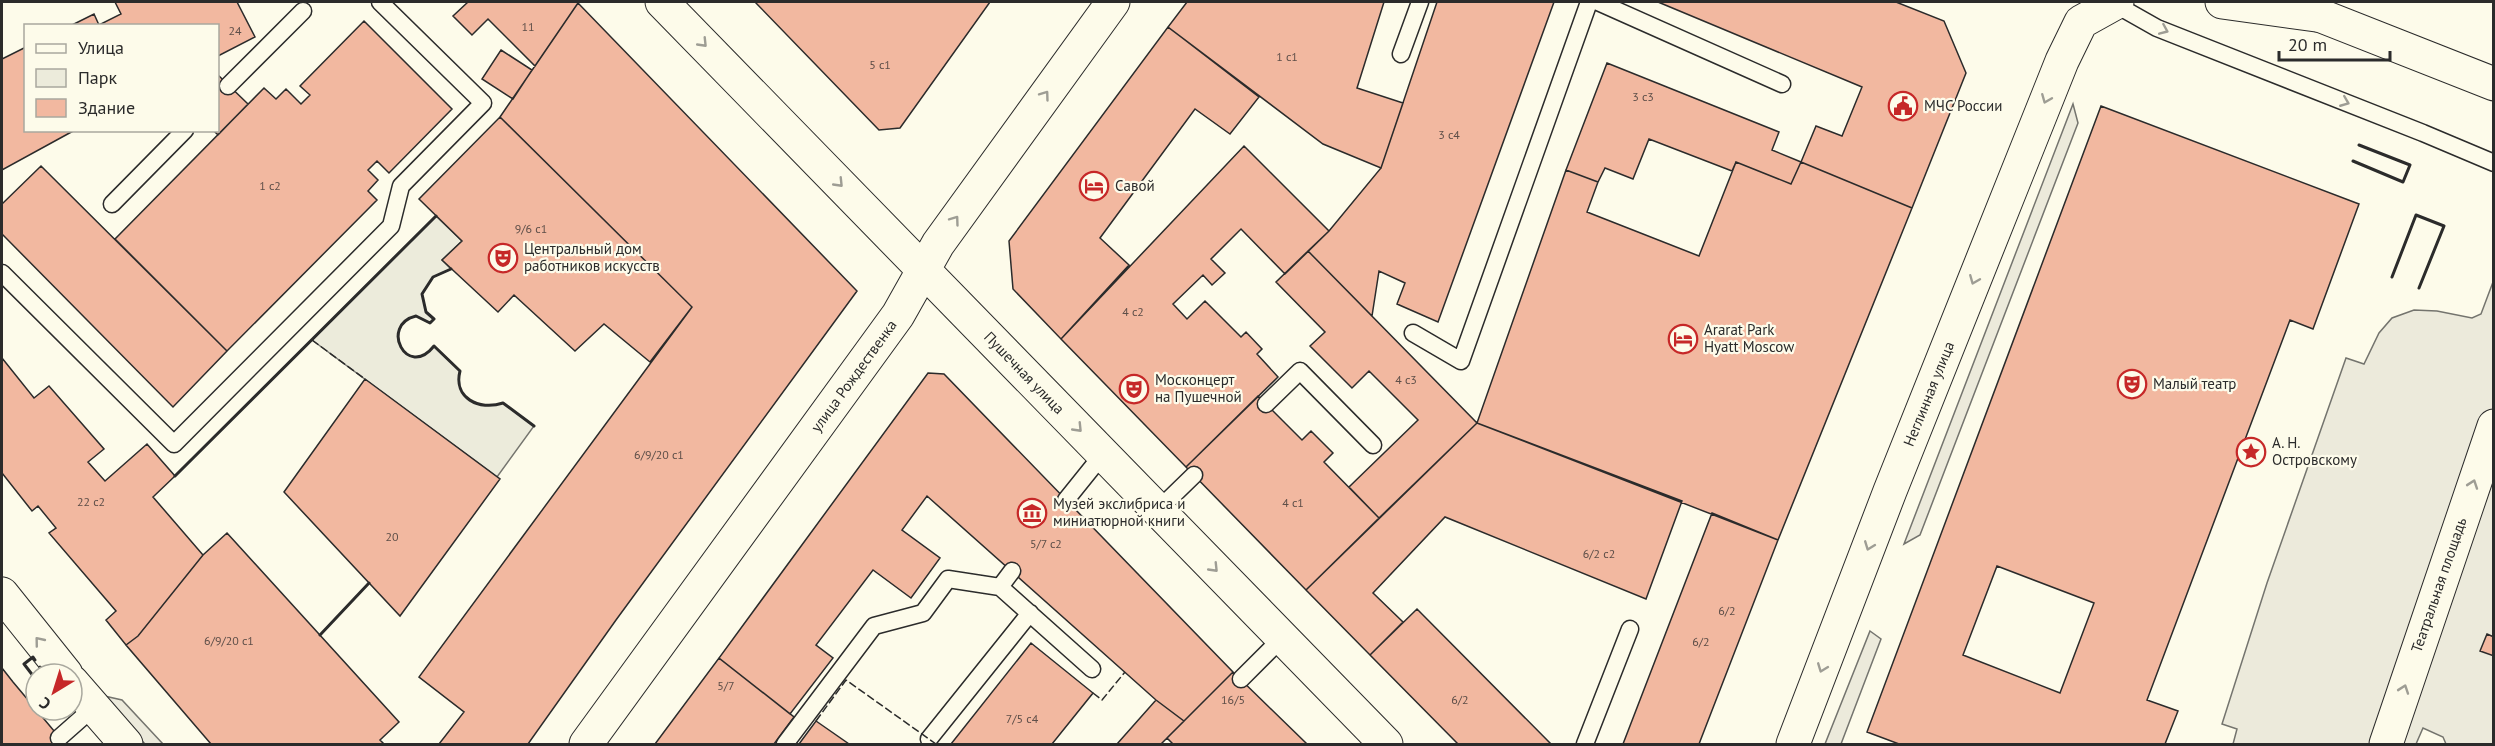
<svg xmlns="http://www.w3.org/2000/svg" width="2495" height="746" font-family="'PT Sans',sans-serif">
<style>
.green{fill:#ecebdb;stroke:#74746e;stroke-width:1.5}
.parking{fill:#eceadb;stroke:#74746e;stroke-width:1.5}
.building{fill:#f2b8a0;stroke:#2b2b2b;stroke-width:1.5;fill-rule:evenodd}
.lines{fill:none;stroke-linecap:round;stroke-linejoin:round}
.lane-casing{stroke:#2b2b2b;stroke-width:19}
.street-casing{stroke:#2b2b2b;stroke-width:35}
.secondary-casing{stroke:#2b2b2b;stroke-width:35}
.primary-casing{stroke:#2b2b2b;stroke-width:35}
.lane{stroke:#fdfbea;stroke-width:16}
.street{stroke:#fdfbea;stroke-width:33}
.secondary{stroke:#fdfbea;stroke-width:33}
.primary{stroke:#fdfbea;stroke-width:33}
.fence{stroke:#2b2b2b;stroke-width:1.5;stroke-dasharray:8 3;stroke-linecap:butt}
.wall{stroke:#2b2b2b;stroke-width:3}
.oneway{stroke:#9e9d94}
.labels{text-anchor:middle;stroke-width:4.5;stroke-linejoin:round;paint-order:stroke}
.number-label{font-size:12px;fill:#5d4e48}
.poi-label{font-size:15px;fill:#2b2b2b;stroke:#fdfbea;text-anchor:start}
.street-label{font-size:15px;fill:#2b2b2b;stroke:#fdfbea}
</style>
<rect width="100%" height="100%" fill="#fdfbea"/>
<path class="green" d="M436,216L462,241L442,260L451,269L433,277L422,294L426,312L434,319L430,323L416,316C379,325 407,380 434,346L460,371C453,398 479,411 503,403L534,426L497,477L312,340Z"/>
<path class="parking" d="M2073,104L2078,123L1920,535L1904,544Z
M2493,282V744H2446L2443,737L2423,728L2416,744H2233L2237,729L2222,724L2267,583L2346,358L2364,364L2379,333L2392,318L2414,310L2437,311L2472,318L2481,314Z
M1870,631L1881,639L1841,744H1825Z
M100,695L122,700L163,744H145Z"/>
<path class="building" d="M115,2H237L255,37L218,56V26H70L94,14L99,25L121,14Z
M468,2H577L578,3L535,66L488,19L472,35L453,16Z
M755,2H990L900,128L879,130Z
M1187,2H1384L1357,88L1403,103L1381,168L1323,144L1168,27Z
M1437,2H1554L1438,322L1397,304L1405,283L1379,271L1372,316L1308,251L1329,231L1381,168Z
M1658,2H1896L1944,21L1966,73L1912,208L1801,162L1816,126L1842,136L1862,87Z
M578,3L857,291L616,620L528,744H439L464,712L419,677L692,307L500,117Z
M364,21L452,109L389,173L377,161L368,170L378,180L368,191L377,200L227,351L115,239L264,88L276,99L286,89L301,104L310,95L300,86Z
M1168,27L1259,97L1230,134L1195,109L1100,238L1129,265L1061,339L1013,289L1009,241Z
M26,47V130H75L2,170V59Z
M501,50L532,70L513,99L482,79Z
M1607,63L1779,132L1772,150L1801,162L1791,184L1736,162L1732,171L1649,139L1633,179L1605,168L1598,182L1566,170Z
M218,75L248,104L218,135L213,130H218Z
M2101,106L2359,204L2313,329L2290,320L2147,700L2178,711L2165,744H1899L1867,732ZM1997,566L2094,603L2060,693L1963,655Z
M500,117L692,307L650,362L604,324L575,351L514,295L498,312L442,260L462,241L419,199Z
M1244,146L1329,231L1285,274L1241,229L1211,259L1225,273L1212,285L1203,275L1173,304L1187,319L1205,301L1241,337L1246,332L1262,349L1257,354L1278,377L1186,467L1061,339Z
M1736,162L1791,184L1801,162L1912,208L1778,540L1477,423L1566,170L1598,182L1587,212L1699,256Z
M41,166L227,351L173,407L2,234V204Z
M1308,251L1477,423L1379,518L1349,487L1418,420L1369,371L1352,388L1310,346L1325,332L1276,282Z
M2,358L34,398L49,386L104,449L88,462L105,481L147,444L175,476L153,497L203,555L138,636L126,645L106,620L116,611L49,533L56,528L38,506L32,511L2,473Z
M928,373L944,374L1233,672L1184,721L1156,700L927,496L902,530L940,558L911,598L873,570L816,645L833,658L790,714L719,658Z
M365,379L500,479L400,616L284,492Z
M1258,396L1302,440L1311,431L1333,453L1324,462L1379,518L1306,590L1186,467Z
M1477,423L1682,501L1646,599L1445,517L1373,593L1403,622L1370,655L1306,590Z
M1712,513L1778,540L1699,744H1623Z
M227,533L399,722L380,740L384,744H211L126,645L138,636L203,555Z
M1417,609L1551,744H1458L1370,655Z
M2487,634L2494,637V656L2480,651Z
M1031,643L1093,693L1052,744H951Z
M719,658L794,717L774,744H655Z
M2,668L13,682L65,744H2Z
M1233,672L1307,744H1173L1167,738Z
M1156,700L1184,721L1161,744H1117Z
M816,721L849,744H799Z"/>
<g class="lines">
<g class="lane-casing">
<path id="lane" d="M1598,2L1782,84
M2111,2L2157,28L2423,133L2494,163
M1401,54L1420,2
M228,86L303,11
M112,204L185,130
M2,273L174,444L391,226L401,186L483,103L380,2
M1413,333L1461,361L1589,2
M1266,404L1300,371L1373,445
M1066,500L1103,454
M1158,510L1194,475
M1012,571L1000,587L1092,669
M1241,679L1282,638
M59,738L93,708
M929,739L1030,613
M785,744L874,626L923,613L948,579L1000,587
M1585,744L1630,629"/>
</g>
<g class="street-casing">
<path id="street" d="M662,2L1386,744
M2,594L66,674
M72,682L126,744
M586,744L898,315L938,244L1113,2"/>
</g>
<g class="secondary-casing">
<path id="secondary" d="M2222,2L2316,15
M1793,744L1890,491L2062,61L2081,22L2117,2
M2386,744L2494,426"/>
</g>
<g class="primary-casing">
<path id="primary" d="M2286,2L2494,84"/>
</g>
<use href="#lane" class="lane"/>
<use href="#street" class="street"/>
<use href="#secondary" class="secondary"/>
<use href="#primary" class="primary"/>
<path class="fence" d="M312,340L365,379
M1093,693L1102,700L1125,672
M816,721L846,680L936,744"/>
<path class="wall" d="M2353,161L2403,182L2410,165L2359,145
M451,269L433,277L422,294L426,312L434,319L430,323L416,316C379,325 407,380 434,346L460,371C453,398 479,411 503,403L534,426
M2392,277L2416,215L2444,226L2419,288
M175,476L436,216
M320,635L369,583
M35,660L33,657L24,664L34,677L36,675
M38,674L43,670L40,667"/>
</g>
<defs><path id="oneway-chevron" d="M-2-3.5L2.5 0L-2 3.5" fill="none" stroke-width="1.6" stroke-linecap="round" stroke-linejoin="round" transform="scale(1.5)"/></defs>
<g class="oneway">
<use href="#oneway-chevron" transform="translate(2164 30) rotate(23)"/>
<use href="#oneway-chevron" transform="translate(703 43) rotate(46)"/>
<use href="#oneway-chevron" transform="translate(1045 95) rotate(-54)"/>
<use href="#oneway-chevron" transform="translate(2046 99) rotate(112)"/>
<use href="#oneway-chevron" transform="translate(2345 102) rotate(22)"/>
<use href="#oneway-chevron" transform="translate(839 183) rotate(46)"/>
<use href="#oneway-chevron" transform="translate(955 220) rotate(-54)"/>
<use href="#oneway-chevron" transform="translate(1974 280) rotate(112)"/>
<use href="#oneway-chevron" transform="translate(1078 428) rotate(46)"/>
<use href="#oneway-chevron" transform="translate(2473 484) rotate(-71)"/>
<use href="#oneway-chevron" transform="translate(1869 546) rotate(111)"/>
<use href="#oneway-chevron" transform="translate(1214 568) rotate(46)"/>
<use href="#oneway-chevron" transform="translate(39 641) rotate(-129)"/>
<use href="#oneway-chevron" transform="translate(1822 668) rotate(111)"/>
<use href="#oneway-chevron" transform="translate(2404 689) rotate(-71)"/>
</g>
<defs>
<g id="civic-ring" transform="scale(1.5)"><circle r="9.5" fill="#fdfbea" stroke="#c62828" stroke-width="1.5"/><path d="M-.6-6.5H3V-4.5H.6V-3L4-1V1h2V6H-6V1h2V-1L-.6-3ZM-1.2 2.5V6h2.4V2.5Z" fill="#c62828"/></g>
<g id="hotel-ring" transform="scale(1.5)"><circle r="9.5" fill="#fdfbea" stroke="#c62828" stroke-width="1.5"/><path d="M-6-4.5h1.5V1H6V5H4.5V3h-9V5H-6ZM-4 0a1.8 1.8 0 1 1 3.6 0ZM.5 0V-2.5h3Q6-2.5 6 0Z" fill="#c62828"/></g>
<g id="theatre-ring" transform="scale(1.5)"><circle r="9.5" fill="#fdfbea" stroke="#c62828" stroke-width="1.5"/><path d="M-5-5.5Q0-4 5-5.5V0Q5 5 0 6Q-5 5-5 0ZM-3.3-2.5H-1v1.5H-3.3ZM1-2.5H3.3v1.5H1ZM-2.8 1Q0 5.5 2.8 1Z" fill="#c62828"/></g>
<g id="sight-ring" transform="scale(1.5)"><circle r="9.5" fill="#fdfbea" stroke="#c62828" stroke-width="1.5"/><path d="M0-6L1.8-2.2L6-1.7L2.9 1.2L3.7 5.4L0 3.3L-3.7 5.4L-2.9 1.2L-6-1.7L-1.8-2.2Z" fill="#c62828"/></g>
<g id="museum-ring" transform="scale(1.5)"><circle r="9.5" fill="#fdfbea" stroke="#c62828" stroke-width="1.5"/><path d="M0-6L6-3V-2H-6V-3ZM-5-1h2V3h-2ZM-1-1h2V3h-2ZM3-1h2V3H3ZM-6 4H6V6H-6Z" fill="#c62828"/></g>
</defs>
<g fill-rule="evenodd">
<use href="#civic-ring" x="1903" y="106"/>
<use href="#hotel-ring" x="1094" y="186"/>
<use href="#theatre-ring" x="503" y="258"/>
<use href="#hotel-ring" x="1683" y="339"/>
<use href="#theatre-ring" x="2132" y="384"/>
<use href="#theatre-ring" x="1134" y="389"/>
<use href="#sight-ring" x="2251" y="452"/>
<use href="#museum-ring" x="1032" y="513"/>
</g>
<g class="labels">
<g class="number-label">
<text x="528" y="31">11</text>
<text x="235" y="35">24</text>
<text x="1287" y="61">1 c1</text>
<text x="880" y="69">5 с1</text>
<text x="1643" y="101">3 с3</text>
<text x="1449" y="139">3 с4</text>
<text x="270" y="190">1 с2</text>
<text x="531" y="233">9/6 с1</text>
<text x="1133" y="316">4 с2</text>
<text x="1406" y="384">4 с3</text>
<text x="659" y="459">6/9/20 с1</text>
<text x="91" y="506">22 с2</text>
<text x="1293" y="507">4 с1</text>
<text x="392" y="541">20</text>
<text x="1046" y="548">5/7 с2</text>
<text x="1599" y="558">6/2 с2</text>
<text x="1727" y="615">6/2</text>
<text x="229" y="645">6/9/20 с1</text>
<text x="1701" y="646">6/2</text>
<text x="726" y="690">5/7</text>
<text x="1233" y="704">16/5</text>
<text x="1460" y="704">6/2</text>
<text x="1022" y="723">7/5 с4</text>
</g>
<g class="poi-label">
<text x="1924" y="111">МЧС России</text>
<text x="1115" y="191">Савой</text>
<text x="524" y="254">Центральный дом<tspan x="524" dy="17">работников искусств</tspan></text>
<text x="1704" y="335">Ararat Park<tspan x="1704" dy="17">Hyatt Moscow</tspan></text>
<text x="1155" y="385">Москонцерт<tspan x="1155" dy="17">на Пушечной</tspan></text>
<text x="2153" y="389">Малый театр</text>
<text x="2272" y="448">А. Н.<tspan x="2272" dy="17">Островскому</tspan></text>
<text x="1053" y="509">Музей экслибриса и<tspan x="1053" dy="17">миниатюрной книги</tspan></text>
</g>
<g class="street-label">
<text transform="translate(1024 373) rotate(46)" y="5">Пушечная улица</text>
<text transform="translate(854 376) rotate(-54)" y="5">улица Рождественка</text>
<text transform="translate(1929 394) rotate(-68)" y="5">Неглинная улица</text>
<text transform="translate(2439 585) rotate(-71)" y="5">Театральная площадь</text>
</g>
</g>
<rect width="2495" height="746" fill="none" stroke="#2b2b2b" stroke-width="6"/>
<rect x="24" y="24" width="195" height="108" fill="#fdfbea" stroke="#a9a89e" stroke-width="1.5"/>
<rect x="36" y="44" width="30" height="9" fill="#fdfbea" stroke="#a9a89e" stroke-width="1.5"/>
<text x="78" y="54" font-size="18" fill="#2b2b2b">Улица</text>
<rect x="36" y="69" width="30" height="18" fill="#ecebdb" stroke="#a9a89e" stroke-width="1.5"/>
<text x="78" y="84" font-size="18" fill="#2b2b2b">Парк</text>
<rect x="36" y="99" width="30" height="18" fill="#f2b8a0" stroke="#a9a89e" stroke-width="1.5"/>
<text x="78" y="114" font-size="18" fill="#2b2b2b">Здание</text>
<g transform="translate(54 692) rotate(218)"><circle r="28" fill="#fdfbea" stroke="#a9a89e" stroke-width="1.5"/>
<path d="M0-4.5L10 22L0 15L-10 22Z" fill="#c62828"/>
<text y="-9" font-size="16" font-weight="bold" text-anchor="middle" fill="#2b2b2b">С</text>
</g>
<path d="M2279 51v9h111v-9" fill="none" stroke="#2b2b2b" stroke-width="3"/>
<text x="2288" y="51" font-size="18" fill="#2b2b2b" stroke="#fdfbea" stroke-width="4.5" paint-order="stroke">20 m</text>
</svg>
